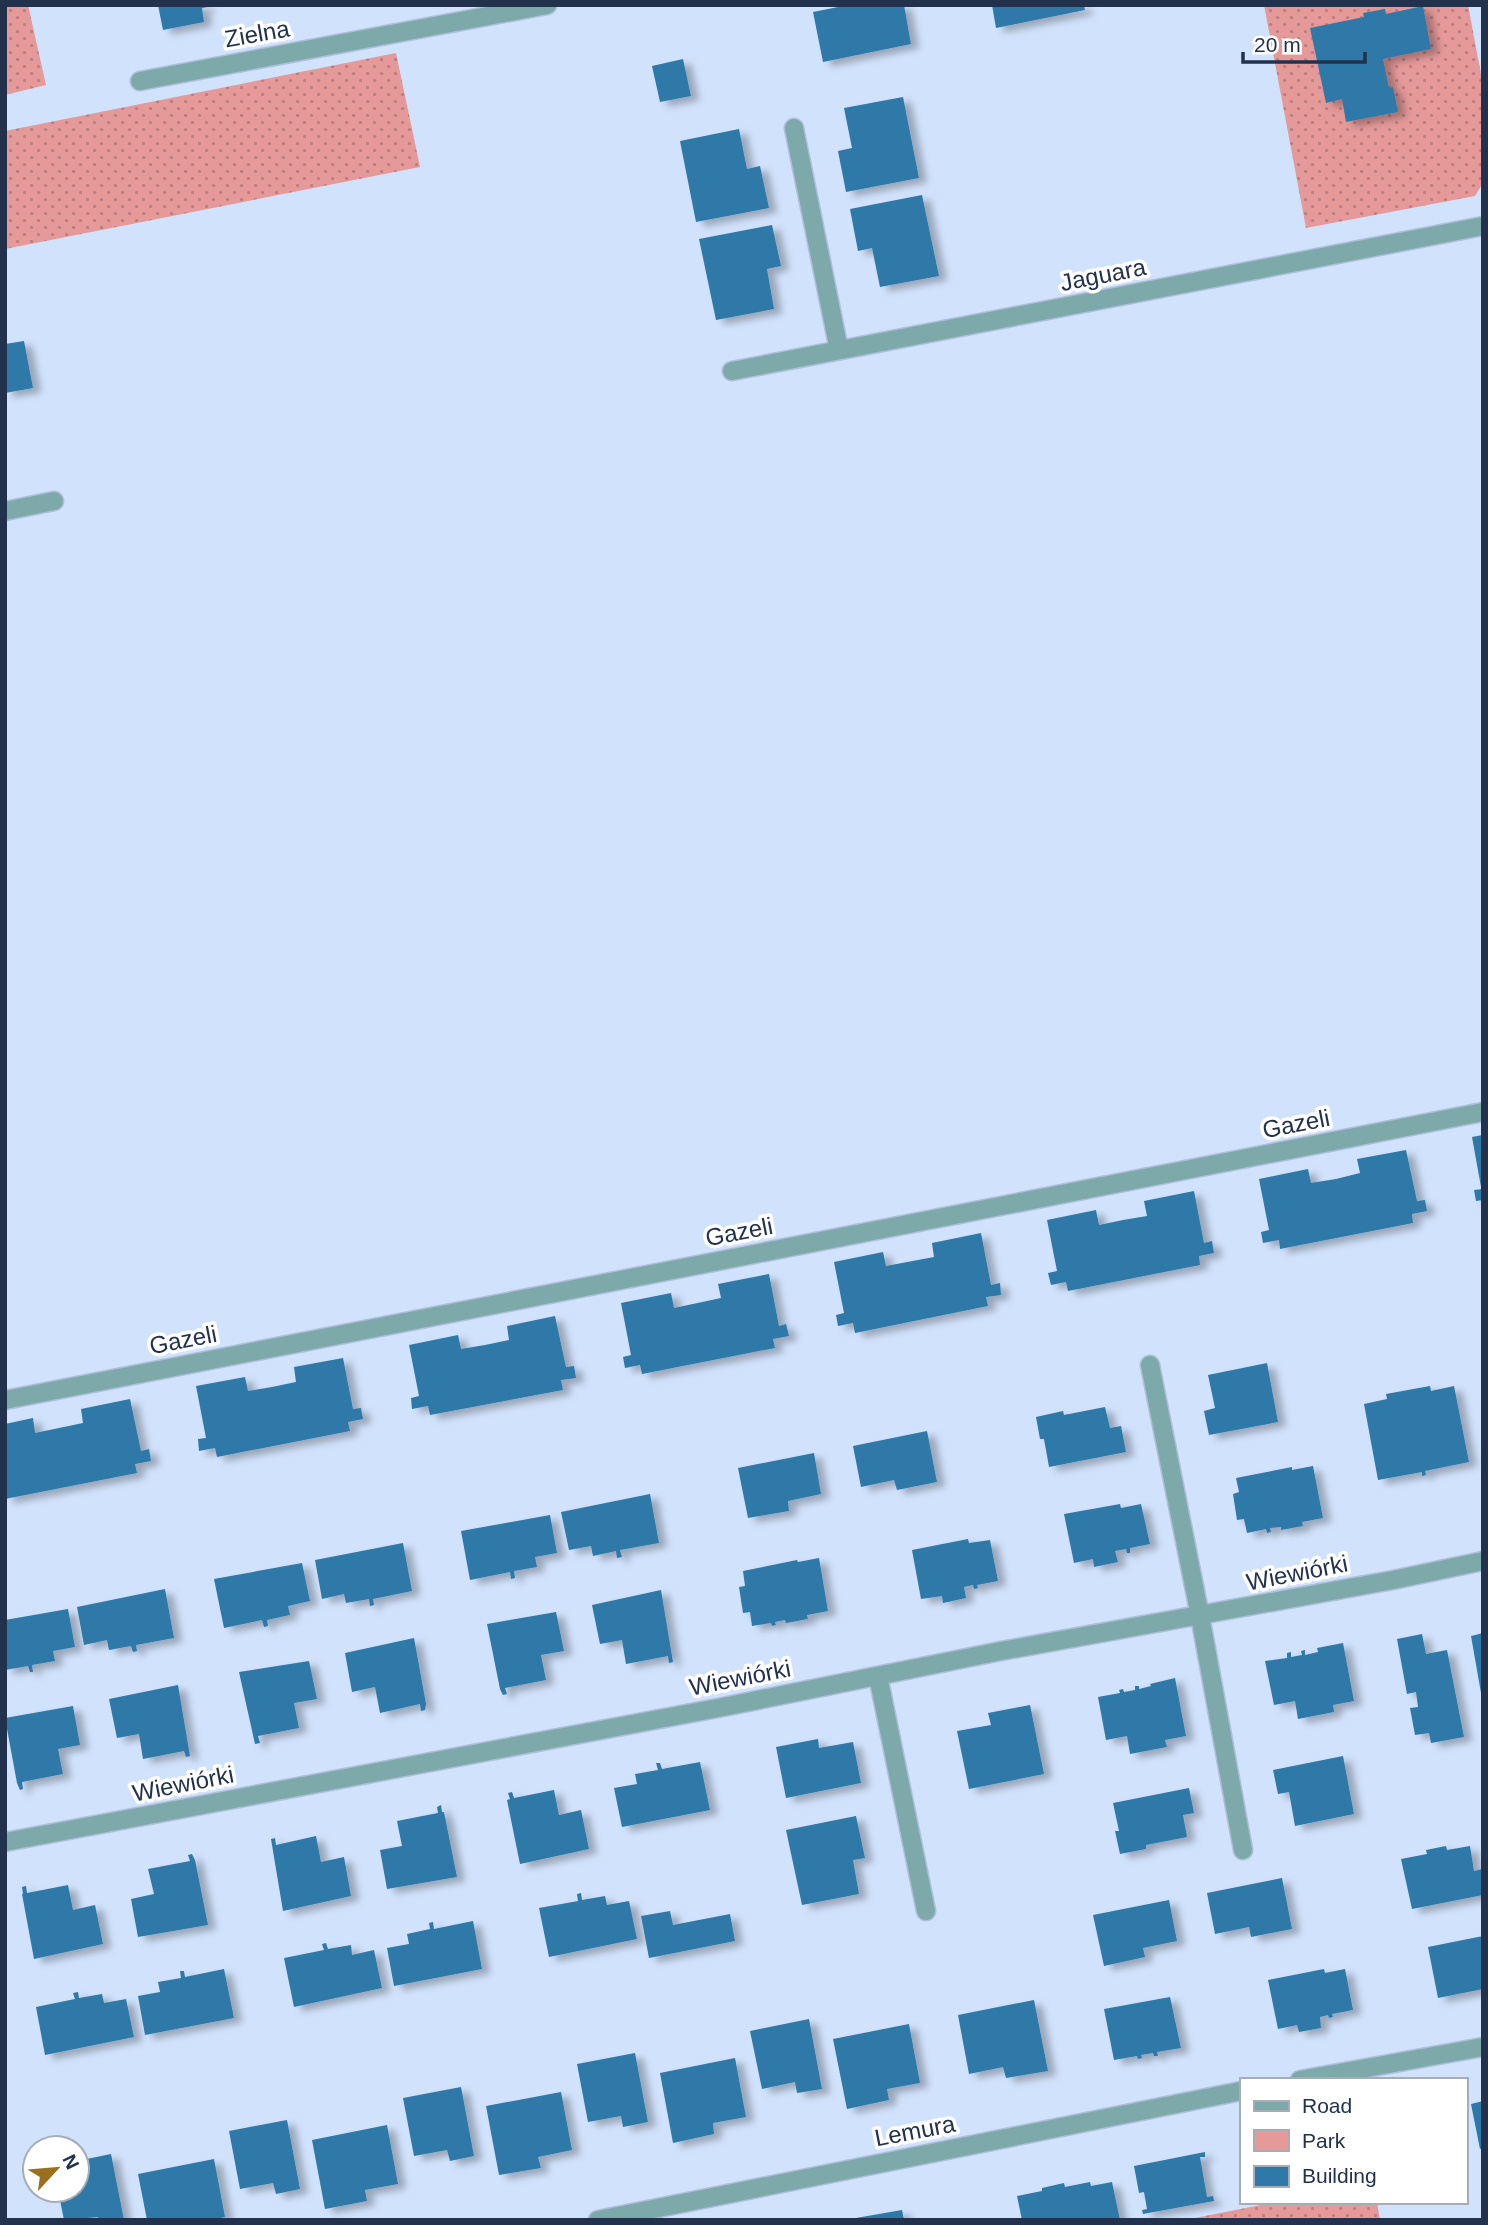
<svg xmlns="http://www.w3.org/2000/svg" width="1488" height="2225" font-family="Helvetica,sans-serif">
<style>
.green{fill:url(#green-dots)}
.building{fill:#2e79a8;filter:url(#shadow)}
.lines{fill:none;stroke-linecap:round;stroke-linejoin:round}
.minor-casing{stroke:#aebfd9;stroke-width:21}
.minor{stroke:#7ea9ab;stroke-width:18}
.labels{text-anchor:middle;stroke-width:7;stroke-linejoin:round;paint-order:stroke}
.street-label{font-size:24px;fill:#22324c;stroke:#fff}
</style>
<defs>
<pattern id="green-dots" width="8" height="8" patternUnits="userSpaceOnUse" patternTransform="scale(1.75)"><rect width="8" height="8" fill="#e59999"/><path d="M2 2h.1M6 6h.1" fill="none" stroke="#b97d7f" stroke-width="1.8" stroke-linecap="round"/></pattern>
<filter id="shadow"><feDropShadow dx="8" dy="4.5" stdDeviation="3.5" flood-color="#0004"/></filter>
</defs>
<rect width="100%" height="100%" fill="#d1e2fc"/>
<path class="green" d="M5,5H28L46,85L5,95Z
M1264,5H1468L1483,85V183L1475,196L1306,228Z
M396,53L420,167L5,249V131Z
M1276,2202H1377L1380,2220H1185Z"/>
<path class="building" d="M158,5H208V7L202,8L204,22L163,30Z
M848,5H904L911,44L823,62L813,12Z
M992,5H1084L1085,10L996,28Z
M1423,6L1431,49L1383,59L1389,88L1393,87L1398,112L1346,122L1342,99L1326,103L1310,28L1364,17L1363,13L1385,9L1386,14Z
M683,59L691,96L660,102L652,66Z
M903,97L919,178L846,192L838,151L852,148L844,108Z
M739,129L747,169L760,166L769,208L696,222L680,141Z
M922,195L939,276L880,287L872,248L858,251L850,209Z
M772,225L781,266L767,269L774,309L716,320L699,239Z
M24,341L33,388L5,393V344Z
M1483,1135V1187H1481L1472,1137Z
M1406,1150L1417,1201L1425,1200L1427,1211L1412,1214L1413,1223L1280,1249L1279,1240L1263,1243L1261,1232L1269,1230L1259,1179L1308,1169L1311,1183L1336,1179L1360,1173L1357,1159Z
M1483,1189V1200L1476,1201L1474,1190Z
M1194,1191L1204,1243L1212,1241L1214,1253L1199,1256L1200,1265L1068,1291L1066,1282L1051,1285L1048,1273L1057,1271L1047,1220L1096,1210L1099,1225L1123,1220L1147,1216L1144,1201Z
M981,1233L991,1285L1000,1283L1001,1295L986,1297L988,1306L855,1333L853,1323L838,1326L836,1315L844,1313L834,1262L883,1252L886,1266L934,1257L932,1243Z
M769,1274L779,1326L786,1324L789,1336L773,1339L775,1348L642,1374L640,1365L625,1368L623,1357L631,1355L621,1303L671,1293L674,1308L721,1298L718,1284Z
M555,1316L566,1367L574,1366L576,1378L561,1380L563,1390L430,1415L428,1406L412,1409L411,1398L419,1396L409,1345L458,1335L461,1349L485,1345L509,1340L507,1326Z
M343,1358L353,1409L361,1408L363,1419L348,1422L350,1431L217,1457L215,1448L199,1451L198,1439L206,1438L196,1386L245,1377L248,1391L272,1387L296,1382L294,1367Z
M1267,1363L1278,1422L1209,1435L1204,1411L1215,1408L1208,1375Z
M1430,1386L1431,1391L1454,1386L1469,1462L1425,1471L1426,1475L1422,1476V1472L1378,1480L1364,1404L1387,1399L1386,1394Z
M130,1399L141,1451L149,1449L151,1461L135,1464L137,1473L5,1499V1424L33,1418L35,1433L83,1423L81,1409Z
M1105,1407L1110,1428L1121,1426L1126,1452L1049,1467L1044,1439H1040L1036,1417L1063,1411L1064,1415Z
M927,1431L937,1482L897,1490L894,1480L861,1487L853,1446Z
M814,1453L821,1494L788,1501L789,1511L748,1518L738,1468Z
M1313,1466L1323,1518L1302,1522L1303,1526L1281,1530V1527L1270,1528L1271,1532L1267,1533L1266,1529L1247,1533L1244,1519L1237,1520L1233,1494L1239,1492L1236,1478L1292,1467V1470Z
M650,1494L659,1543L620,1550L622,1557L617,1558L616,1551L593,1556L591,1546L569,1550L561,1512Z
M1120,1504L1121,1508L1141,1504L1150,1544L1130,1548V1553H1127L1126,1549L1115,1551L1118,1562L1094,1567L1093,1559L1074,1563L1064,1514Z
M550,1515L557,1553L535,1557L537,1567L514,1571L515,1578L511,1579L510,1572L470,1580L461,1531Z
M968,1539L969,1543L990,1540L998,1581L977,1585L978,1588L974,1589L973,1585L964,1587L966,1598L943,1603L942,1596L921,1599L912,1550Z
M403,1543L412,1591L373,1599L374,1605L370,1606L369,1599L346,1603L344,1594L322,1599L315,1560Z
M819,1558L828,1611L807,1615L808,1619L786,1623L785,1620L775,1622L776,1625L772,1626L771,1623L752,1626L750,1612L743,1613L739,1587L745,1586L743,1571L797,1560L798,1562Z
M302,1563L310,1601L288,1606L290,1615L267,1620L268,1626L264,1627L262,1620L224,1628L214,1579Z
M165,1589L174,1638L136,1645L137,1651L133,1652L131,1646L109,1650L107,1640L84,1645L77,1607Z
M661,1590L673,1662L669,1663L668,1656L626,1664L622,1640L600,1644L592,1605Z
M68,1609L75,1647L53,1651L55,1661L32,1665L33,1672H30L28,1666L5,1670V1620Z
M556,1612L564,1651L541,1655L546,1680L505,1688L507,1694L503,1695L500,1689L487,1624Z
M1483,1633V1692L1481,1693L1471,1636Z
M1422,1634L1426,1654L1447,1650L1464,1737L1431,1743L1429,1733L1415,1735L1410,1708L1418,1707L1416,1692L1407,1694L1397,1639Z
M414,1638L426,1704L425,1710L421,1711L420,1704L380,1713L375,1687L352,1692L345,1653Z
M1343,1643L1354,1701L1333,1705L1334,1712L1298,1719L1295,1701L1274,1705L1265,1661L1287,1658V1653L1291,1652V1657L1302,1655L1301,1651L1305,1650V1655L1318,1652L1317,1648Z
M309,1661L317,1699L294,1703L299,1728L258,1736L260,1743L255,1744L239,1672Z
M1175,1678L1186,1736L1165,1740L1167,1747L1130,1754L1127,1736L1106,1740L1098,1697L1120,1693L1119,1690L1123,1689L1124,1692L1135,1690V1686H1139V1689L1151,1686L1150,1684Z
M178,1685L190,1756L186,1757L184,1751L143,1759L139,1734L117,1738L109,1699Z
M1030,1705L1044,1774L969,1789L957,1731L991,1725L988,1713Z
M73,1706L80,1745L58,1749L63,1774L22,1782L23,1789L20,1790L17,1783L5,1718Z
M818,1739L819,1748L853,1742L861,1783L786,1798L776,1747Z
M1343,1756L1354,1814L1295,1826L1289,1792L1278,1794L1273,1770Z
M700,1762L710,1810L622,1827L614,1788L637,1784L635,1774L658,1770L656,1763H660L662,1769Z
M1189,1788L1194,1813L1183,1815L1187,1837L1146,1845V1849L1120,1854L1115,1831H1119L1113,1803Z
M554,1790L559,1815L581,1810L589,1849L520,1864L507,1800L510,1799L508,1793L512,1792L514,1798Z
M441,1805L442,1812H444L457,1877L387,1889L380,1850L402,1846L397,1821L438,1813L437,1807Z
M856,1816L865,1858L853,1860L859,1894L802,1905L786,1830Z
M316,1836L321,1862L344,1857L351,1896L283,1911L271,1839L275,1838L276,1845Z
M1446,1846L1447,1850L1470,1846L1474,1871L1482,1869L1483,1895L1412,1909L1401,1859L1427,1854L1426,1850Z
M192,1854L195,1860L208,1925L138,1937L131,1899L154,1894L148,1869L190,1861L188,1855Z
M1282,1878L1292,1929L1251,1937L1249,1927L1215,1934L1207,1893Z
M68,1885L73,1910L95,1905L103,1944L34,1959L22,1894H23L22,1887L26,1886L27,1893Z
M581,1893L582,1900L605,1896L607,1905L629,1901L637,1939L549,1957L539,1908L578,1901L577,1894Z
M1169,1900L1177,1941L1143,1948L1145,1957L1104,1966L1093,1915Z
M670,1911L673,1925L730,1914L735,1941L649,1958L641,1916Z
M473,1921L482,1969L394,1986L387,1948L409,1944L407,1934L430,1929L429,1923L433,1922L434,1929Z
M1483,1936V1989L1438,1998L1428,1947Z
M326,1943L328,1949L351,1945L352,1955L374,1950L382,1988L294,2007L284,1958L324,1950L322,1944Z
M224,1969L234,2018L145,2035L138,1996L160,1992L158,1982L181,1978L180,1971H184L185,1977Z
M1324,1969L1325,1973L1345,1969L1353,2010L1332,2014L1333,2017L1329,2018L1328,2015L1320,2017L1321,2028L1299,2032L1297,2025L1278,2029L1268,1980Z
M78,1992L79,1998L102,1994L104,2003L126,1999L134,2037L45,2055L36,2007L75,1999L73,1993Z
M1170,1997L1181,2048L1157,2052L1158,2056H1154L1153,2053L1141,2055L1142,2058L1138,2059L1137,2056L1114,2060L1104,2009Z
M1034,2000L1048,2071L1006,2078L1003,2067L969,2074L958,2015Z
M809,2019L822,2089L797,2093L795,2082L762,2089L750,2031Z
M909,2024L920,2083L887,2089L889,2100L847,2109L833,2039Z
M635,2053L648,2122L623,2127L621,2116L588,2122L577,2064Z
M735,2058L746,2117L713,2123L714,2134L673,2143L660,2073Z
M461,2087L474,2156L450,2161L447,2150L414,2156L403,2098Z
M561,2092L572,2150L538,2157L541,2168L499,2175L486,2106Z
M1483,2101V2148L1480,2149L1471,2104Z
M287,2120L300,2189L276,2194L273,2183L240,2189L229,2131Z
M387,2125L398,2184L365,2190L367,2201L325,2209L312,2140Z
M1205,2152V2157H1200L1207,2197L1213,2196L1214,2201L1143,2214L1142,2210L1147,2209L1144,2192L1139,2193L1134,2166Z
M111,2154L124,2220H98V2217L64,2220L58,2190H77V2161Z
M214,2159L225,2217L212,2220H147L138,2174Z
M1090,2182L1091,2186L1112,2182L1120,2220H1022L1017,2196L1042,2191V2188L1064,2183L1065,2187Z
M902,2210L904,2220H856V2218Z"/>
<g class="lines">
<g class="minor-casing">
<path id="minor" d="M140,81L547,5
M794,128L839,350
M732,371L1483,226
M5,511L54,501
M1150,1365L1200,1616L1243,1850
M5,1400L1483,1112
M878,1676L926,1911
M5,1842L718,1708L1001,1651L1393,1580L1483,1561
M1300,2080L1483,2047
M598,2220L1241,2091"/>
</g>
<use href="#minor" class="minor"/>
</g>
<g class="labels">
<g class="street-label">
<text transform="translate(257 34) rotate(-10)" y="8">Zielna</text>
<text transform="translate(1103 275) rotate(-11)" y="8">Jaguara</text>
<text transform="translate(1296 1124) rotate(-11)" y="8">Gazeli</text>
<text transform="translate(739 1232) rotate(-11)" y="8">Gazeli</text>
<text transform="translate(183 1340) rotate(-11)" y="8">Gazeli</text>
<text transform="translate(1297 1573) rotate(-11)" y="8">Wiewiórki</text>
<text transform="translate(740 1678) rotate(-11)" y="8">Wiewiórki</text>
<text transform="translate(183 1784) rotate(-11)" y="8">Wiewiórki</text>
<text transform="translate(915 2131) rotate(-11)" y="8">Lemura</text>
</g>
</g>
<rect width="1488" height="2225" fill="none" stroke="#22324c" stroke-width="14"/>
<rect x="1240" y="2078" width="228" height="126" fill="#ffffff" stroke="#a7adb7" stroke-width="2"/>
<rect x="1254" y="2101" width="35" height="10" fill="#7ea9ab" stroke="#a7adb7" stroke-width="2"/>
<text x="1302" y="2113" font-size="21" fill="#22324c">Road</text>
<rect x="1254" y="2130" width="35" height="21" fill="#e59999" stroke="#a7adb7" stroke-width="2"/>
<text x="1302" y="2148" font-size="21" fill="#22324c">Park</text>
<rect x="1254" y="2166" width="35" height="21" fill="#2e79a8" stroke="#a7adb7" stroke-width="2"/>
<text x="1302" y="2183" font-size="21" fill="#22324c">Building</text>
<g transform="translate(56 2169) rotate(64)"><circle r="33" fill="#ffffff" stroke="#a7adb7" stroke-width="2"/>
<path d="M0-5L12 26L0 18L-12 26Z" fill="#9a701e"/>
<text y="-10" font-size="19" font-weight="bold" text-anchor="middle" fill="#22324c">N</text>
</g>
<path d="M1243 52v10h122v-10" fill="none" stroke="#22324c" stroke-width="3.5"/>
<text x="1254" y="52" font-size="21" fill="#22324c" stroke="#ffffff" stroke-width="5" paint-order="stroke">20 m</text>
</svg>
